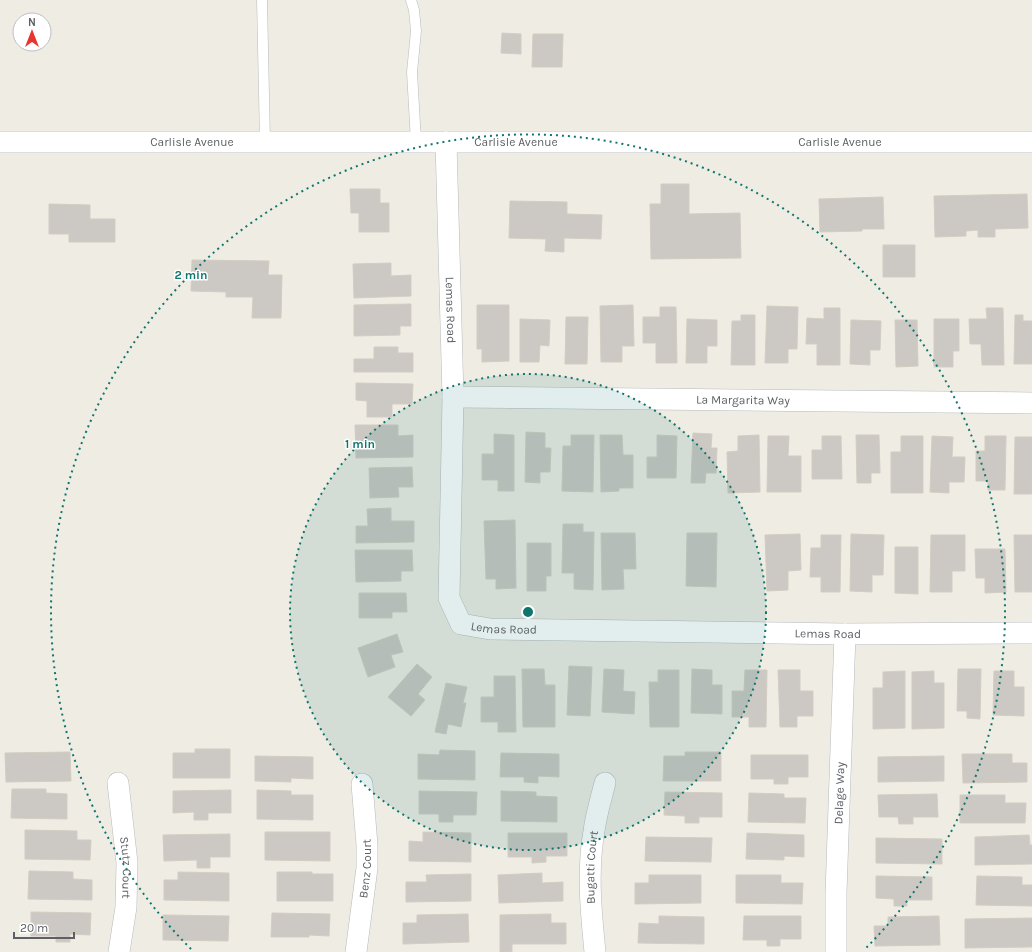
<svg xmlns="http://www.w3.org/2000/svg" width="1032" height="952" font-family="Karla,sans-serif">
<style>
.building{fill:#ccc8c3;stroke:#d3cdc2}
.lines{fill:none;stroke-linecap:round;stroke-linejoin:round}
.lane-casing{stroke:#b7babe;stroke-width:11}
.street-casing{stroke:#b7babe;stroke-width:22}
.lane{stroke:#fff;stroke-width:10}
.street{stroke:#fff;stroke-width:21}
.ring{fill:none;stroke:#0f766e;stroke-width:2;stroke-dasharray:2 4}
.labels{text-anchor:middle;stroke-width:3;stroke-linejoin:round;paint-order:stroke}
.street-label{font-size:12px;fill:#5c6065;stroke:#fff}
.centre{fill:#0f766e;stroke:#fff;stroke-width:2}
.ring-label{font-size:12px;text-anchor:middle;font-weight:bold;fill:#0f766e;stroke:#fff;stroke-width:3;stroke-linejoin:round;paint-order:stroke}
</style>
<rect width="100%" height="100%" fill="#efece4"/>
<path class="building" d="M502,33L521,34V54L501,53Z
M533,34H563L562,67H532Z
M661,184H689V214L740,213L741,258L651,259L650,204H661Z
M350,189H380V203H389V232H359V213H351Z
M1027,194L1028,228L995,229V237H978V230L966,231V236L935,237L934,196Z
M883,197L884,229H862V231L820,232L819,199Z
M510,201L567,202V214L602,215L601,239L564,238V252L545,251L546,239L509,238Z
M49,204L90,205V219H115V242H69V234H49Z
M883,245H915V277H883Z
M192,260L269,261L268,275H282L281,318H252L253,297H226V292L191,291Z
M391,263V276L411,275V296L354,298L353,264Z
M411,304V326H400V335L354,336V305Z
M477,305H509V361L482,362V349H477Z
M633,305L634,346H622V362H601L600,306Z
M767,306L798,307L797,349H788V363H765Z
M660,307H676L677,363H656V343H643V317H660Z
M824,308H840V365H817V344H806L807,318L824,319Z
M986,308H1003L1004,365H982L981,344H970L969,319H987Z
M741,315H755V365H731L732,321H741Z
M1015,315H1023V321H1032V364H1014Z
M566,317H588L587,364H565Z
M520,319L550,320L549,346L540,345L539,362H520Z
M687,319L717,320V346H707V363H686Z
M934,319H959V351H953V367H934Z
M851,320L881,321L880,350H870V365L850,364Z
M895,320H917L918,366L896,367Z
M374,347H398V353H413V372H354V359H374Z
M356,383L413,384L412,404H392V417H367V401L356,400Z
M355,425H398V436L413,435V457L356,458Z
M526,432L545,433V448H551L550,472H540V483L525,482Z
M693,433L712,434L711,448H717L716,473H706L705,483H691Z
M494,434L514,435V491H498V480H482V454H494Z
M571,435H594L593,492L562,491L563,446H571Z
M600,435H622L623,455H633V488H619V491L601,492Z
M657,435L677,436L676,478H647V457H657Z
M759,435L760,492L728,493L727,452L738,451V436Z
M856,435H879L880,473H871V483H857Z
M768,436H789L788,456H801V492H767Z
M822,436H841L842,479H812V450H822Z
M901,436H923V493H891V452H901Z
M932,436L953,437L952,457H965L964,482H949V493L930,492Z
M985,436H1006L1005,490H988V481H976V451H985Z
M1015,437H1032V494H1014Z
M412,467L413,487H398L399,497L370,498L369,468Z
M391,508V521H414V542L356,543V526H368L367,509Z
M515,520L516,588L496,589V579H486L484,521Z
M563,524H583V532H594L593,590L574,589V573H562Z
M601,533H635L636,569H623L624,589L602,590Z
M687,533H717L716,587L686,586Z
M800,534L801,570L788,571V590L767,591L765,535Z
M851,534L884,535L883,575H872V592L850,591Z
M821,535H841L840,592H821V577H810L811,548H821Z
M931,535H965V571H952V592H930Z
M1014,535H1032V592H1015Z
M527,543H551V576H546V591H527Z
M895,547H918V594L895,593Z
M975,549H1005L1006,592L985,593V578H976Z
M355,550H412L413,571H401V581L356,582Z
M359,593H406L407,612H392V618H359Z
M397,634L403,652L391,655L395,667L368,677L358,648Z
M417,664L432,677L418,694L425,700L411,716L388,697Z
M569,666L592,667L590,716L567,715Z
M522,669H544L545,685H555V727H523Z
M604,669L624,670L623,691L635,692L634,714L602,712Z
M692,669L712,670V685H722V714L691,713Z
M958,669H981L980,719L967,718V711H957Z
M658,670H679V727H650L649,682H658Z
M745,670H767L766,727H749V717H732V691H744Z
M778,670H800V691H813V716H797V727H780Z
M905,671V728L873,729V688H883V672Z
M934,671V683H944V728L912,729V672Z
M994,671H1014V687H1024V716L993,715Z
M494,676H515L516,732H498V722H481V697H494Z
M446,683L467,687L463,703H466L461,727L448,724L446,734L435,732Z
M195,749H230V778H173V753H195Z
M440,750L475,751V780L418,779V754L439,755Z
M70,752L71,781L6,782L5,753Z
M685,752H721V781H663L664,756H685Z
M501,753L559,754V777L538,776V783L524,782V777H500Z
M962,754H1012V763H1027V782L963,783Z
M751,755H808V777H788V784H774V779H751Z
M255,756L313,757V779L291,778V782L255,781Z
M944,756V781L878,782V757Z
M12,789H46V793L67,794V819L11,818Z
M231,790V813H208V820H194V812L173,813V791Z
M257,790L291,791V795H313V820L257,819Z
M419,791L477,792L476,815H453V822H439V814H419Z
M501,791L536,792V796L557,797V822L501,821Z
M665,792L722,793V817H699V823H685V816L664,815Z
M749,793L784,794V798H806L805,823L748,822Z
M937,794L938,817H913V824H899L898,817H879L878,795Z
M960,795H1005V803H1026L1025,823H960Z
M25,830L77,831V840H91L90,860L25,859Z
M265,832H330V861L265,860Z
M423,832L471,833V862L409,861V841L423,842Z
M508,833H567V856H546V862L532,863V857H508Z
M747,833L804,835V857L784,856V860L746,859Z
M230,834V857H210V868H197V860L164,861L163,835Z
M1029,835L1030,845H1032V864L975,865V837Z
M646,837L712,838L711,862L645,861Z
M876,838L942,839V864L876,863Z
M29,871L73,872V879L92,880V900L28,899Z
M178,872L229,873V901L164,900V880H178Z
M277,872H312V874H333V901H277Z
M542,873V883L563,882V901L499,903L498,875Z
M471,874V901L406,902V882H427L426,875Z
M649,875H701V903L635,904V883H649Z
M736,875H781V883H803L802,904L736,903Z
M876,876L932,877V900H907V906H894V899L876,898Z
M977,876L1022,877V885H1032V906L976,905Z
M31,912L91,913L90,935L70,934V942H56V936H31Z
M272,913L330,914L329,936L309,935V937H271Z
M468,914L469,942L403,944V923H417V915Z
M551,914V923H566V944H512V952H500V915Z
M163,915L229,916L228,941L163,940Z
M659,916L704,917V944L638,943L639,923L659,924Z
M744,916H801V939H780V946H767V940H743Z
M939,916L940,945L875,946L874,926H888V917Z
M1032,918V947L965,948V919Z"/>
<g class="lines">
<g class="lane-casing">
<path id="lane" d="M262,0L265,142
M411,0L414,10L416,31L412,72L416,142"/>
</g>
<g class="street-casing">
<g id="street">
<path id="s1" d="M0,142H1032"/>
<path id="s2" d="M446,142L453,397L449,598L461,624L490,629L845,634L1032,633"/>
<path id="s3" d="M453,397L1032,403"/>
<path id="s4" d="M118,783L127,863L126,907L119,952"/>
<path id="s5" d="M356,952L367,868V845L362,784"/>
<path id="s6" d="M595,952C591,912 587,871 594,831C596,815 601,799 605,783"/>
<path id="s7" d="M836,952V893L845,634"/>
</g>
</g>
<use href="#lane" class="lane"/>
<use href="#street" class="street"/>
</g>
<circle cx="528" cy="612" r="238" fill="#0f766e" fill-opacity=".12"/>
<g class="ring">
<circle cx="528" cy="612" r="238"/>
<path d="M191 949A477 477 0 1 1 865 949"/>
</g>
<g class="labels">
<g class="street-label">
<text dy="4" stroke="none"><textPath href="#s1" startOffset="192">Carlisle Avenue</textPath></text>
<text dy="4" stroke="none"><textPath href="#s1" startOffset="516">Carlisle Avenue</textPath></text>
<text dy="4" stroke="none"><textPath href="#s1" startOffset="840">Carlisle Avenue</textPath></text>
<text dy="4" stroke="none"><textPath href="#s2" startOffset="168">Lemas Road</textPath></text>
<text dy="4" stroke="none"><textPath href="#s3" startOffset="290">La Margarita Way</textPath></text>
<text dy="4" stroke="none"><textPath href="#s2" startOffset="528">Lemas Road</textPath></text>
<text dy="4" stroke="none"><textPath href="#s2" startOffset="852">Lemas Road</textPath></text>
<text dy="4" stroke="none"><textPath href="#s7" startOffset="159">Delage Way</textPath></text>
<text dy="4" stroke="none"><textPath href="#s6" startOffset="85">Bugatti Court</textPath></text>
<text dy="4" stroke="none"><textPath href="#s4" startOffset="85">Stutz Court</textPath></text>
<text dy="4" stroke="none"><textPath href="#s5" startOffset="84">Benz Court</textPath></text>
</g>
</g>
<circle cx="528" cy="612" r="6" class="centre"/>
<g class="ring-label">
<text x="191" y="279">2 min</text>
<text x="360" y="448">1 min</text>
</g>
<g transform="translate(32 32)"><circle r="19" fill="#ffffff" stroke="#bebfc1"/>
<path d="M0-3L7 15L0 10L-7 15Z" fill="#e93530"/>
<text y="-6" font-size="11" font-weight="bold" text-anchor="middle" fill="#5c6065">N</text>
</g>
<path d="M14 932v6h60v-6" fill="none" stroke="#5c6065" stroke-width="2"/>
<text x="20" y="932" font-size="12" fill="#5c6065" stroke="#ffffff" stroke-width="3" paint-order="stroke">20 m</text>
</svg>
